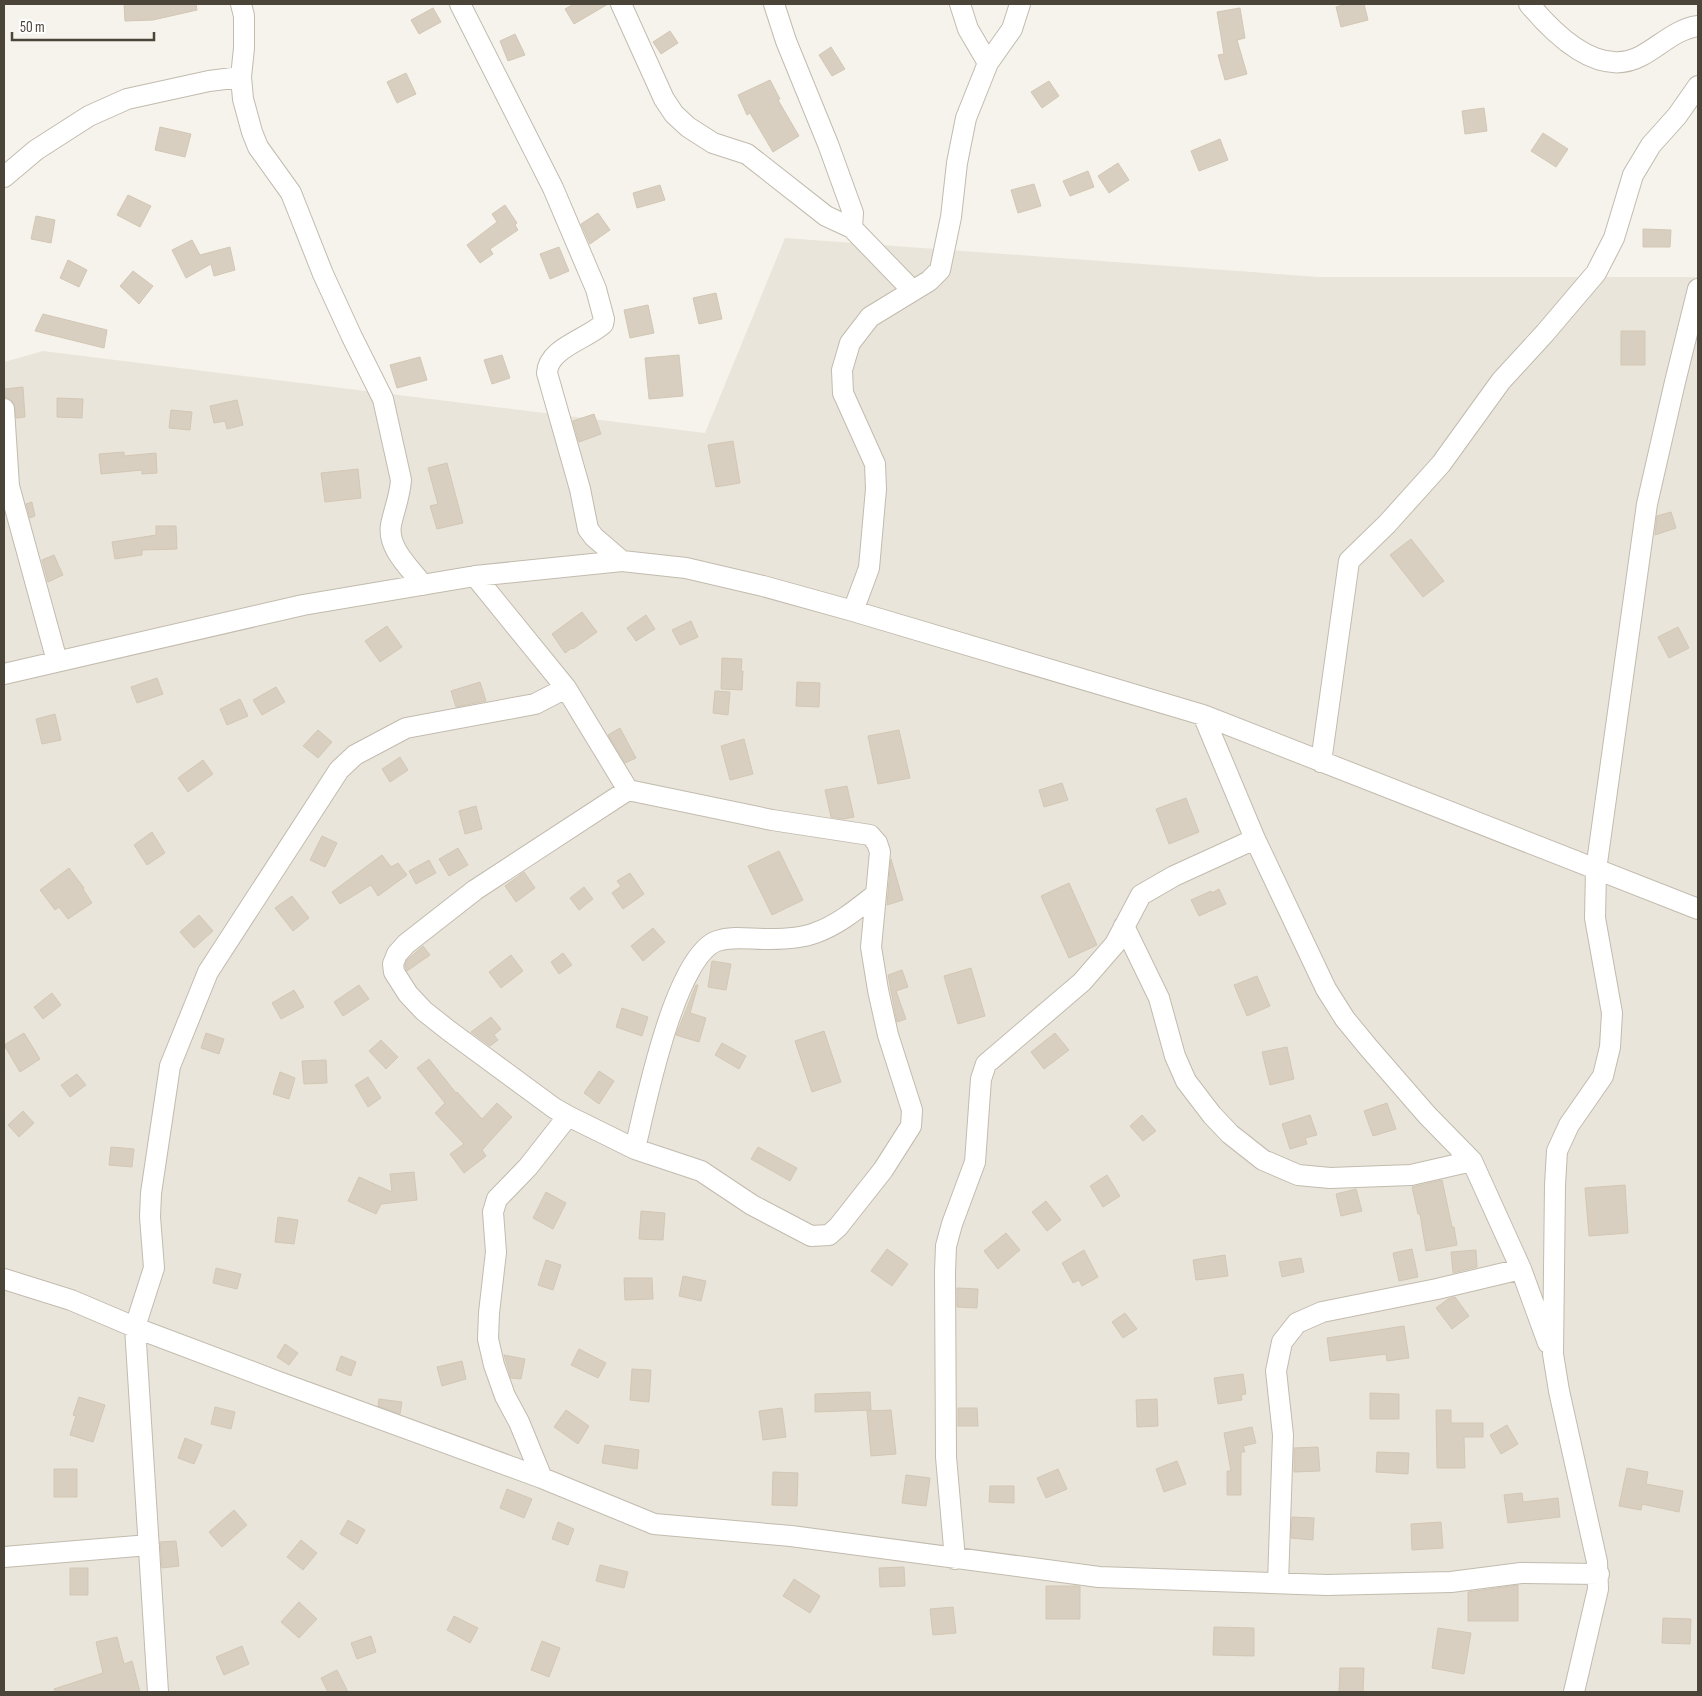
<svg xmlns="http://www.w3.org/2000/svg" width="1702" height="1696" font-family="'Sofia Sans Condensed',sans-serif">
<style>
.residential{fill:#eae5da}
.building{fill:#d8cfc1;stroke:#d3c7b4}
.lines{fill:none;stroke-linecap:round;stroke-linejoin:round}
.minor-casing{stroke:#c2bbae;stroke-width:22}
.minor{stroke:#fff;stroke-width:20}
</style>
<rect width="100%" height="100%" fill="#f6f3ec"/>
<path class="residential" d="M785,238L1319,277H1698V1692H4V362L43,351L705,433Z"/>
<path class="building" d="M124,4H196L197,10L153,20L125,21Z
M574,4H608L574,24L565,9Z
M1347,4H1364L1368,20L1341,27L1336,7Z
M433,8L441,22L419,34L411,20Z
M1240,8L1245,38L1237,40L1247,74L1225,80L1218,55L1224,54L1217,12Z
M670,31L678,43L661,54L653,42Z
M515,34L525,55L508,61L500,41Z
M831,47L845,69L832,76L819,55Z
M406,73L416,94L397,103L387,82Z
M770,80L780,99L778,100L799,136L773,152L750,113L747,115L738,95Z
M1049,81L1059,96L1042,108L1031,92Z
M1484,108L1487,131L1465,134L1462,111Z
M160,127L191,134L185,157L155,150Z
M1543,133L1568,149L1556,167L1531,151Z
M1220,139L1228,160L1199,171L1191,151Z
M1118,163L1129,180L1109,193L1098,176Z
M1088,171L1094,187L1070,196L1063,181Z
M1034,184L1041,206L1018,213L1011,190Z
M660,185L665,200L637,208L633,193Z
M128,195L151,206L140,227L117,215Z
M505,205L517,223L515,225L518,230L490,249L493,254L480,263L467,245L497,222L492,214Z
M598,213L610,230L590,244L581,224Z
M36,216L55,220L51,243L31,239Z
M1643,229L1671,230L1670,247H1643Z
M192,240L200,255L230,247L235,270L214,276L211,264L186,278L172,250Z
M559,247L569,271L550,279L540,254Z
M68,260L87,270L79,287L60,278Z
M133,271L153,286L139,304L120,286Z
M716,293L722,319L699,324L693,298Z
M648,305L654,333L630,338L624,310Z
M43,314L107,330L104,348L35,331Z
M1621,331H1645V365H1621Z
M502,355L510,378L492,384L484,360Z
M679,355L683,396L649,399L645,358Z
M420,357L427,380L397,388L390,365Z
M23,387L25,417L16,418L14,403L10,399L5,397L4,389Z
M57,398L83,399L82,418L57,417Z
M237,400L243,425L227,429L225,421L214,423L210,406Z
M171,410L192,412L190,430L169,428Z
M594,414L601,434L579,442L573,421Z
M733,441L740,483L716,487L708,445Z
M124,452V456L156,453L157,473L142,474V470L101,474L99,454Z
M447,463L463,523L437,529L430,506L438,504L428,468Z
M358,469L361,498L325,502L321,473Z
M32,502L35,516L30,518L26,504Z
M1671,512L1676,528L1655,535L1657,516Z
M156,526H176L177,549L142,550V555L115,559L112,542L156,535Z
M1411,539L1444,581L1423,597L1390,555Z
M54,555L63,575L48,582L42,560Z
M582,612L597,632L573,649L572,648L565,653L552,634Z
M646,615L655,629L636,641L627,628Z
M691,621L698,637L680,645L672,630Z
M387,626L402,647L380,662L365,641Z
M1678,627L1689,648L1669,658L1658,637Z
M722,658L742,659L741,671H743L742,690L721,689Z
M157,678L163,694L137,703L131,687Z
M480,682L486,701L456,707L451,691Z
M797,682L820,683L819,707L796,706Z
M276,687L285,702L262,715L253,700Z
M715,691L730,692L728,715L713,713Z
M240,699L248,716L227,725L220,709Z
M55,714L61,740L42,744L36,719Z
M620,728L636,758L625,763L608,735Z
M318,730L332,742L318,758L303,746Z
M899,730L910,778L878,784L868,736Z
M744,739L753,774L730,780L721,746Z
M400,757L408,770L390,782L382,769Z
M203,760L213,774L188,792L178,778Z
M1062,783L1068,800L1044,807L1039,790Z
M847,786L854,817L843,819L831,817L825,790Z
M1186,798L1199,832L1169,844L1156,809Z
M476,806L482,829L465,834L459,811Z
M152,832L165,853L147,865L134,845Z
M322,836L337,843L325,867L310,860Z
M458,848L468,865L449,876L439,859Z
M779,851L803,900L772,915L748,866Z
M382,855L391,867L398,863L407,875L378,896L371,885L340,904L332,892Z
M891,859L903,900L887,905Z
M429,860L436,873L416,884L409,871Z
M69,868L84,888L83,889L92,903L68,919L59,907L55,910L40,890Z
M524,872L535,888L516,902L505,886Z
M630,873L644,894L623,909L612,893L621,886L617,881Z
M1069,883L1097,945L1069,958L1041,896Z
M584,887L593,899L579,910L570,898Z
M1219,889L1226,904L1199,916L1191,900L1211,891L1212,893Z
M292,896L309,918L293,931L275,908Z
M199,915L213,931L194,948L180,932Z
M653,928L665,942L643,961L631,946Z
M423,946L430,955L407,971L405,966L407,960Z
M563,953L572,965L559,974L551,962Z
M511,955L523,971L501,988L489,972Z
M712,961L731,964L726,990L708,987Z
M971,968L985,1016L958,1024L944,976Z
M902,970L908,987L896,991L906,1019L897,1022L888,975Z
M1257,976L1270,1006L1247,1016L1234,985Z
M359,985L369,999L343,1016L334,1002Z
M696,985H698L690,1013L706,1018L699,1042L676,1035Z
M294,990L304,1007L281,1019L272,1003Z
M52,993L61,1005L43,1019L34,1007Z
M622,1008L648,1017L642,1036L616,1027Z
M491,1017L501,1029L494,1035L498,1040L490,1046L471,1032Z
M824,1031L841,1082L812,1092L795,1041Z
M24,1033L40,1059L20,1072L4,1045Z
M206,1033L224,1039L219,1054L201,1048Z
M1055,1033L1069,1050L1044,1069L1031,1052Z
M381,1040L398,1057L386,1069L369,1051Z
M722,1043L746,1056L739,1069L715,1055Z
M1287,1047L1294,1079L1270,1085L1262,1052Z
M429,1059L456,1093L457,1092L482,1119L497,1103L512,1117L482,1150L486,1156L464,1173L450,1154L464,1144L435,1113L445,1103L417,1068Z
M326,1060L327,1083L304,1084L302,1061Z
M599,1071L614,1081L599,1104L584,1093Z
M280,1072L295,1078L289,1099L273,1094Z
M77,1074L86,1085L70,1097L61,1085Z
M368,1077L381,1098L368,1107L355,1085Z
M1387,1103L1396,1129L1373,1136L1364,1111Z
M23,1111L34,1123L19,1137L8,1125Z
M1142,1115L1156,1131L1143,1141L1130,1126Z
M1310,1115L1317,1135L1305,1138L1307,1144L1290,1149L1282,1124Z
M111,1147L134,1149L132,1167L109,1165Z
M758,1147L797,1168L790,1181L751,1159Z
M414,1172L417,1200L381,1204L376,1214L348,1201L359,1177L392,1192L390,1174Z
M1107,1175L1120,1196L1103,1207L1090,1186Z
M1442,1180L1452,1227H1454L1457,1245L1426,1251L1420,1214H1418L1412,1187Z
M1625,1185L1628,1233L1589,1236L1585,1188Z
M1356,1189L1362,1211L1341,1216L1336,1194Z
M546,1192L566,1203L553,1229L533,1218Z
M1046,1201L1061,1220L1047,1231L1032,1212Z
M641,1211L665,1213L663,1240L639,1239Z
M278,1217L298,1220L294,1244L275,1242Z
M1006,1233L1020,1250L998,1269L984,1251Z
M887,1249L908,1264L892,1286L871,1271Z
M1412,1249L1418,1277L1399,1281L1393,1253Z
M1084,1250L1098,1277L1082,1286L1079,1280L1073,1283L1062,1263Z
M1476,1250L1477,1267L1453,1273L1451,1252Z
M1225,1255L1228,1276L1196,1280L1193,1260Z
M1301,1258L1304,1272L1282,1277L1279,1262Z
M546,1260L561,1265L553,1290L538,1285Z
M216,1268L241,1274L237,1289L213,1283Z
M683,1276L706,1281L701,1301L679,1296Z
M624,1278H652L653,1299L625,1300Z
M957,1288L978,1289L977,1308L957,1307Z
M1455,1297L1469,1316L1452,1329L1436,1308L1448,1299Z
M1125,1313L1137,1329L1123,1338L1112,1322Z
M1404,1326L1409,1358L1387,1361L1386,1354L1330,1361L1327,1338Z
M285,1344L298,1353L289,1365L277,1357Z
M579,1349L606,1363L598,1378L571,1365Z
M504,1355L525,1359L521,1379L511,1378Z
M341,1356L356,1362L351,1376L336,1370Z
M462,1361L466,1379L442,1386L437,1367Z
M632,1369L651,1370L649,1402L630,1400Z
M1243,1374L1246,1394L1241,1395L1242,1400L1218,1404L1214,1378Z
M870,1392L871,1410L815,1412V1394Z
M1370,1393L1399,1394V1419H1370Z
M79,1397L105,1405L93,1442L70,1435L76,1416L73,1415Z
M379,1399L402,1402L400,1414L378,1406Z
M1157,1399L1158,1426L1137,1427L1136,1400Z
M215,1407L235,1412L231,1429L211,1424Z
M782,1408L786,1437L763,1440L759,1411Z
M958,1408H977L978,1426H958Z
M566,1410L589,1426L578,1444L554,1427Z
M891,1410L896,1454L871,1456L867,1411Z
M1436,1410H1451V1423H1483V1437H1464L1465,1468H1437Z
M1507,1425L1518,1444L1501,1454L1490,1435Z
M1252,1427L1256,1443L1243,1446L1245,1452H1241V1495H1227V1471H1231L1224,1433Z
M185,1438L202,1445L194,1464L178,1458Z
M605,1445L639,1450L637,1469L602,1463Z
M1318,1447L1320,1471L1294,1472V1448Z
M1377,1452L1409,1453L1408,1474L1376,1472Z
M1177,1461L1186,1484L1164,1492L1156,1469Z
M1627,1468L1648,1472L1646,1484L1683,1491L1679,1512L1642,1504L1641,1510L1619,1506Z
M54,1469H77V1497H54Z
M1058,1469L1067,1489L1046,1498L1037,1478Z
M773,1472L798,1473L797,1506L772,1505Z
M906,1475L930,1478L926,1506L902,1503Z
M990,1486H1014V1503L989,1502Z
M507,1489L532,1499L524,1518L500,1508Z
M1522,1493L1523,1502L1558,1498L1560,1517L1508,1523L1504,1495Z
M234,1510L247,1525L222,1547L209,1532Z
M1292,1517L1314,1518L1313,1540L1291,1538Z
M348,1520L365,1530L357,1544L340,1534Z
M558,1522L574,1529L568,1545L552,1539Z
M1441,1522L1443,1548L1412,1550L1411,1524Z
M301,1540L317,1553L303,1570L287,1557Z
M176,1541L179,1566L162,1568L160,1542Z
M600,1565L628,1572L624,1588L596,1581Z
M904,1567L905,1586L880,1587L879,1568Z
M70,1568H88V1595H70Z
M794,1579L820,1596L810,1613L783,1596Z
M1518,1585V1621H1468V1592Z
M1046,1586H1080V1619H1046Z
M299,1602L317,1619L299,1638L281,1622Z
M953,1607L956,1633L933,1635L930,1609Z
M454,1616L478,1628L470,1643L447,1630Z
M1663,1618L1691,1619L1690,1644L1662,1643Z
M1214,1627L1254,1628V1656L1213,1655Z
M1438,1628L1471,1633L1464,1674L1432,1668Z
M371,1636L376,1652L357,1659L351,1643Z
M117,1637L124,1664L132,1661L140,1692H55L54,1689L103,1673L96,1642Z
M542,1641L560,1648L549,1677L531,1670Z
M242,1646L249,1664L224,1675L216,1657Z
M1340,1668H1364L1363,1692H1339Z
M337,1670L348,1692H328L321,1678Z"/>
<g class="lines">
<g class="minor-casing">
<path id="minor" d="M241,4L244,16V48L241,77L243,99L252,132L258,147L291,193L323,274L352,337L383,399L401,480C400,496 394,510 391,525C387,548 410,568 423,585
M460,4L553,188L596,289L604,319L603,324C587,339 548,348 547,373L580,489L588,529L594,537L622,561
M621,4L664,99L674,114L688,127L713,143L747,154L826,216L852,228L912,290
M774,4L786,41L828,144L853,213L852,228
M960,4L968,29L988,63
M1529,4C1554,34 1598,79 1641,56C1660,46 1676,29 1698,26
M4,177L36,150L89,116L127,99L209,81L241,77
M4,409L9,486L57,661
M853,611L869,568L876,489L875,464L843,393L842,370L850,343L870,317L929,281L940,270L951,217L957,163L966,118L988,63L1012,29L1020,4
M4,674L303,605L475,576L622,561L686,568L763,586L853,611L1203,715L1698,909
M566,688L628,790
M1203,715L1255,839L1326,989L1345,1019L1368,1047L1427,1115L1472,1161L1521,1269L1548,1343
M1321,762L1349,561L1387,524L1441,464L1501,381L1545,333L1596,273L1614,238L1633,175L1651,145L1677,116L1698,86
M628,790L772,820L870,835L877,843L880,852L871,947L878,990L888,1035L912,1110L911,1126L883,1170L838,1227L829,1235L811,1236L752,1205L701,1171L635,1149L568,1116L554,1108L448,1030L424,1011L408,994L394,972L393,964L397,954L406,944L475,890Z
M1124,926L1159,998L1175,1056L1186,1081L1212,1115L1230,1134L1263,1160L1298,1175L1330,1178L1411,1175L1472,1161
M635,1149C645,1106 675,956 717,941C735,935 753,940 770,939C784,939 802,938 815,933C838,925 857,909 876,894
M4,1279L71,1300L144,1331L279,1382L542,1478L654,1524L791,1536L1099,1577L1327,1585L1451,1582L1521,1573L1599,1574
M542,1478L519,1422L505,1396L494,1365L488,1339L489,1313L496,1252L493,1212L497,1199L528,1167L568,1116
M4,1557L149,1545
M955,1559L946,1457L945,1272L946,1246L952,1224L975,1162L981,1079L986,1064L1082,982L1115,944L1141,895L1174,876L1255,839
M1278,1583L1283,1435L1276,1371L1282,1342L1297,1323L1322,1312L1437,1289L1521,1269
M158,1692L135,1327L154,1268L150,1217L151,1193L170,1066L208,972L339,770L355,755L406,728L535,704L566,688L475,576
M1574,1692L1598,1589L1597,1562L1559,1391L1553,1354L1555,1185L1557,1151L1569,1125L1603,1076L1610,1047L1612,1013L1595,918L1596,870L1647,504L1675,382L1698,289"/>
</g>
<use href="#minor" class="minor"/>
</g>
<rect width="1702" height="1696" fill="none" stroke="#4b4439" stroke-width="10"/>
<path d="M12 32v8h142v-8" fill="none" stroke="#4b4439" stroke-width="2.5"/>
<text x="20" y="32" font-size="15" fill="#4b4439" stroke="#ffffff" stroke-width="4" paint-order="stroke">50 m</text>
</svg>
